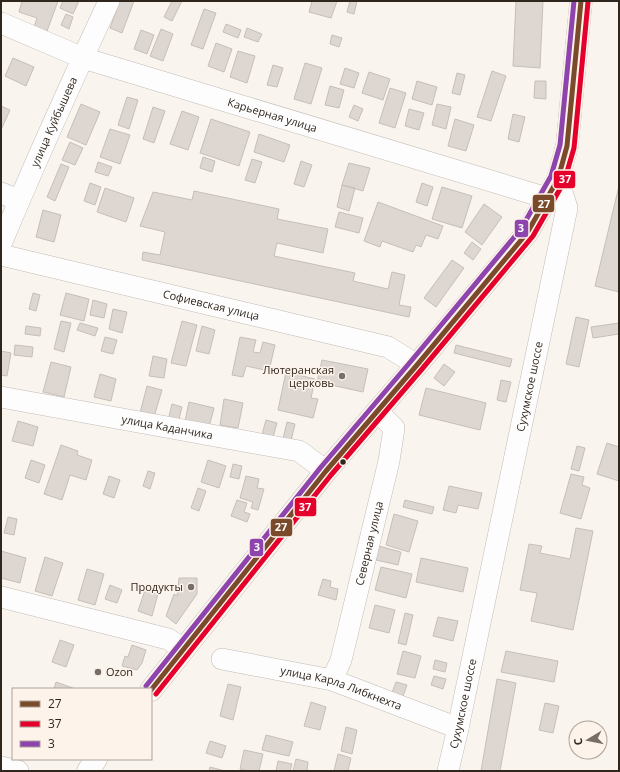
<svg xmlns="http://www.w3.org/2000/svg" width="620" height="772" font-family="'Open Sans',sans-serif">
<style>
.building{fill:#ded7d1;stroke:#c6bfb9}
.lines{fill:none;stroke-linecap:round;stroke-linejoin:round}
.minor-casing{stroke:#c2bbb5;stroke-width:22}
.highway-casing{stroke:#c2bbb5;stroke-width:23}
.minor{stroke:#fefdfd;stroke-width:21}
.highway{stroke:#fefdfd;stroke-width:22}
.bus-1-casing{stroke:#fef3eb;stroke-width:8}
.bus-2-casing{stroke:#fef3eb;stroke-width:8}
.bus-3-casing{stroke:#fef3eb;stroke-width:8}
.bus-1{stroke:#7a4b2a;stroke-width:5}
.bus-2{stroke:#e4002b;stroke-width:5}
.bus-3{stroke:#8e44ad;stroke-width:5}
.poi-dot{fill:#766e67;stroke:#fef3eb;stroke-width:1.5}
.bus-dot{fill:#2f261e;stroke:#fef3eb;stroke-width:1.5}
.labels{text-anchor:middle;stroke-width:3;stroke-linejoin:round;paint-order:stroke}
.street-label{font-size:11px;fill:#2f261e;stroke:#fef3eb}
.poi-label{font-size:11px;fill:#2f261e;stroke:#fef3eb;text-anchor:end}
.line-badge{stroke:#fef3eb;stroke-width:1.5}
.badge-label{font-size:11px;text-anchor:middle;font-weight:bold;fill:#fff}
</style>
<rect width="100%" height="100%" fill="#faf4ef"/>
<path class="building" d="M22,1H58L47,31L34,27L37,18L19,12Z
M63,1H79L73,14L60,8Z
M120,1H134L122,33L110,28Z
M172,1H182L172,21L164,17Z
M312,1H337L331,18L309,12Z
M350,1H357L354,14L347,12Z
M516,1H543L540,68L513,66Z
M204,9L216,13L203,49L191,45Z
M66,14L73,17L69,29L61,25Z
M226,24L241,30L238,38L223,32Z
M247,28L262,34L258,42L244,37Z
M161,29L173,34L163,61L150,56Z
M141,30L154,35L147,54L134,49Z
M332,35L342,38L339,47L330,44Z
M216,43L232,49L224,72L208,66Z
M238,51L255,56L247,83L230,77Z
M13,58L34,67L26,86L5,76Z
M305,63L322,68L311,104L294,99Z
M273,65L283,68L277,87L267,85Z
M345,68L359,73L354,88L340,84Z
M492,71L506,76L491,121L477,117Z
M369,72L390,79L383,100L362,93Z
M457,73L465,75L460,95L452,93Z
M417,81L437,87L432,105L412,99Z
M535,81H546V99L534,98Z
M330,86L344,90L339,108L325,105Z
M390,88L406,93L395,128L379,123Z
M127,97L138,100L129,129L118,125Z
M81,104L100,112L86,145L67,137Z
M437,104L451,107L446,129L432,125Z
M354,105L363,109L358,121L349,117Z
M1,106L10,110L1,130Z
M153,107L165,111L154,143L143,139Z
M409,109L424,113L419,130L405,126Z
M182,111L199,117L188,150L170,144Z
M513,114L525,117L519,142L508,139Z
M211,119L250,132L239,166L200,153Z
M455,119L474,125L466,151L448,146Z
M110,129L130,135L120,164L100,157Z
M259,134L290,145L284,162L254,152Z
M70,142L83,148L75,165L62,160Z
M203,157L215,161L212,172L200,168Z
M252,159L262,162L255,183L245,180Z
M301,161L312,165L304,187L294,184Z
M98,162L112,167L108,176L95,172Z
M349,163L370,168L363,191L342,185Z
M61,164L69,167L55,201L47,197Z
M90,183L101,187L95,205L84,201Z
M422,183L433,187L427,206L416,202Z
M342,185L355,188L349,211L337,207Z
M619,186V292L595,286Z
M442,187L472,196L462,228L432,219Z
M105,188L134,198L126,222L97,212Z
M194,191L279,209L277,219L328,229L323,253L277,243L274,256L355,273L353,281L388,289L392,272L405,275L399,305L411,307L409,317L142,260L143,252L160,255L165,232L140,226L153,192L192,200Z
M378,202L443,226L438,239L426,235L421,247L416,245L413,252L382,241L380,247L364,241Z
M484,204L502,217L482,245L465,232Z
M43,210L61,215L54,242L36,237Z
M339,212L363,218L359,233L335,227Z
M472,242L481,249L473,260L464,253Z
M452,260L464,268L436,307L424,298Z
M33,293L40,295L36,311L29,309Z
M66,293L89,299L84,321L60,315Z
M93,300L107,304L104,318L90,315Z
M113,309L127,312L122,333L109,329Z
M576,317L589,320L579,367L566,364Z
M61,321L71,323L64,352L54,349Z
M182,321L197,325L186,366L171,363Z
M80,323L98,328L95,336L77,330Z
M619,323V334L593,338L591,327Z
M26,326L41,328L40,336L25,334Z
M202,326L215,330L209,354L196,351Z
M105,337L117,340L113,354L101,351Z
M240,337L256,340L253,352L260,353L263,342L275,345L269,371L246,366L243,377L232,375Z
M15,345L33,347L32,357L14,355Z
M456,345L512,359L510,367L454,353Z
M1,351L11,353L7,376L1,375Z
M153,356L167,359L164,378L149,376Z
M322,360L368,369L363,392L317,382Z
M51,362L71,367L64,397L43,392Z
M444,364L455,372L444,386L434,378Z
M286,372L315,379L311,398L318,399L313,418L278,410Z
M100,374L116,379L111,401L94,397Z
M501,380L511,382L506,402L497,400Z
M147,386L162,390L154,417L140,413Z
M426,388L486,403L480,430L419,415Z
M224,399L243,403L238,428L220,425Z
M189,402L214,408L209,427L185,421Z
M172,404L182,407L177,427L167,425Z
M266,420L277,423L272,441L261,438Z
M18,421L38,427L33,446L12,441Z
M287,422L295,424L290,445L282,443Z
M607,443L619,447V481L597,474Z
M61,445L78,451L77,455L92,460L86,480L70,475L62,500L44,494Z
M577,446L585,448L579,471L571,469Z
M31,460L45,465L39,483L25,478Z
M208,460L226,466L219,488L201,482Z
M233,464L242,466L239,479L230,477Z
M148,471L155,473L150,489L143,486Z
M571,474L584,477L582,485L590,488L581,519L560,513Z
M109,476L120,480L114,498L103,494Z
M246,476L259,479L257,488L264,489L258,510L251,508L253,502L240,498Z
M449,486L482,493L478,509L458,505L456,513L443,510Z
M198,488L206,491L199,511L191,508Z
M237,500L247,503L244,512L250,514L247,522L231,516Z
M405,500L434,507L432,514L403,507Z
M394,514L418,521L409,552L386,545Z
M8,517L17,519L14,535L4,533Z
M576,528L593,531L573,630L531,621L537,593L520,590L529,544L542,546L540,553L570,559Z
M375,545L401,552L398,565L372,559Z
M1,551L26,558L20,583L1,578Z
M45,557L63,563L52,596L35,591Z
M421,558L468,568L463,592L416,582Z
M381,567L412,574L406,598L375,590Z
M87,569L104,574L95,605L78,600Z
M179,578H197V594L176,624L166,616L174,594L177,596Z
M323,579L331,581L330,587L338,589L336,600L318,595Z
M110,585L122,590L117,603L105,599Z
M145,590L158,594L152,616L138,611Z
M375,605L395,610L389,633L369,628Z
M405,613L413,615L406,645L398,643Z
M438,617L458,621L453,641L433,636Z
M60,640L74,645L66,667L52,662Z
M132,645L146,650L142,663L137,670L122,666L125,656L128,657Z
M403,651L421,656L415,678L397,674Z
M506,651L558,661L554,682L501,672Z
M435,660L447,663L445,672L433,669Z
M434,676L446,679L443,689L431,685Z
M497,679L516,683L500,771H481Z
M56,682L73,688L72,689H54Z
M396,682L407,685L401,702L390,698Z
M228,684L241,687L233,720L220,716Z
M311,702L326,707L320,730L304,726Z
M545,703L559,706L553,733L539,730Z
M346,727L357,730L352,754L341,751Z
M266,735L293,742L289,756L262,750Z
M210,741L226,746L222,758L206,753Z
M244,750L263,754L259,771H247L240,769Z
M338,754L351,758L348,771H334Z
M296,759L308,762L307,771H293Z
M278,761L292,764L290,771H276Z
M210,767L225,771H209Z"/>
<g class="lines">
<g class="minor-casing">
<g id="minor">
<path id="s1" d="M1,23L83,58L547,198"/>
<path d="M1,193L19,200"/>
<path id="s2" d="M1,244C35,162 72,81 109,1"/>
<path id="s3" d="M1,255L388,347L417,365"/>
<path id="s4" d="M1,397L299,451L326,471"/>
<path d="M1,597L168,639L184,649"/>
<path id="s5" d="M222,659L332,680L458,728"/>
<path id="s6" d="M332,680L341,660L389,461L394,428L377,411"/>
<path d="M1,767L18,771"/>
<path id="s7" d="M448,771L458,728L567,208L558,179"/>
</g>
</g>
<g class="highway-casing">
<path id="highway" d="M151,690L184,649L326,471L417,365L527,233L558,179L567,146L581,1
M88,771L96,759"/>
</g>
<use href="#minor" class="minor"/>
<use href="#highway" class="highway"/>
<g class="bus-1-casing">
<path id="bus-1" d="M151,690L326,471L417,365L527,233L558,179L567,146L581,1"/>
</g>
<g class="bus-2-casing">
<path id="bus-2" d="M156,694L331,475L422,369L533,236L564,182L574,148L588,2"/>
</g>
<g class="bus-3-casing">
<path id="bus-3" d="M146,686L321,467L412,360L521,229L551,176L560,145L574,1"/>
</g>
<use href="#bus-1" class="bus-1"/>
<use href="#bus-2" class="bus-2"/>
<use href="#bus-3" class="bus-3"/>
</g>
<g class="poi-dot">
<circle cx="342" cy="376" r="4"/>
<circle cx="191" cy="587" r="4"/>
<circle cx="98" cy="672" r="4"/>
</g>
<circle class="bus-dot" cx="343" cy="462" r="3.5"/>
<g class="labels">
<g class="street-label">
<text dy="4" stroke="none"><textPath href="#s1" startOffset="287">Карьерная улица</textPath></text>
<text dy="4" stroke="none"><textPath href="#s2" startOffset="133">улица Куйбышева</textPath></text>
<text dy="4" stroke="none"><textPath href="#s3" startOffset="216">Софиевская улица</textPath></text>
<text dy="4" stroke="none"><textPath href="#s7" startOffset="393">Сухумское шоссе</textPath></text>
<text dy="4" stroke="none"><textPath href="#s4" startOffset="169">улица Каданчика</textPath></text>
<text dy="4" stroke="none"><textPath href="#s6" startOffset="142">Северная улица</textPath></text>
<text dy="4" stroke="none"><textPath href="#s5" startOffset="123">улица Карла Либкнехта</textPath></text>
<text dy="4" stroke="none"><textPath href="#s7" startOffset="69">Сухумское шоссе</textPath></text>
</g>
<g class="poi-label">
<text x="334" y="374">Лютеранская<tspan x="334" dy="13">церковь</tspan></text>
<text x="183" y="591">Продукты</text>
<text x="106" y="676" text-anchor="start">Ozon</text>
</g>
</g>
<g class="line-badge">
<rect x="553" y="170" width="23" height="19" rx="4" fill="#e4002b"/>
<rect x="532" y="194" width="23" height="19" rx="4" fill="#7a4b2a"/>
<rect x="514" y="219" width="15" height="19" rx="4" fill="#8e44ad"/>
<rect x="294" y="497" width="23" height="20" rx="4" fill="#e4002b"/>
<rect x="270" y="518" width="23" height="19" rx="4" fill="#7a4b2a"/>
<rect x="249" y="538" width="15" height="19" rx="4" fill="#8e44ad"/>
</g>
<g class="badge-label">
<text x="565" y="183">37</text>
<text x="544" y="208">27</text>
<text x="521" y="232">3</text>
<text x="305" y="511">37</text>
<text x="281" y="531">27</text>
<text x="257" y="551">3</text>
</g>
<rect width="620" height="772" fill="none" stroke="#2f261e" stroke-width="4"/>
<rect x="12" y="688" width="140" height="72" fill="#fef3eb" stroke="#aba199"/>
<rect x="20" y="701" width="20" height="6" fill="#7a4b2a" stroke="#aba199"/>
<text x="48" y="708" font-size="12" fill="#2f261e">27</text>
<rect x="20" y="721" width="20" height="6" fill="#e4002b" stroke="#aba199"/>
<text x="48" y="728" font-size="12" fill="#2f261e">37</text>
<rect x="20" y="741" width="20" height="6" fill="#8e44ad" stroke="#aba199"/>
<text x="48" y="748" font-size="12" fill="#2f261e">3</text>
<g transform="translate(588 740) rotate(260)"><circle r="19" fill="#fef3eb" stroke="#aba199"/>
<path d="M0-3L7 15L0 10L-7 15Z" fill="#766e67"/>
<text y="-6" font-size="11" font-weight="bold" text-anchor="middle" fill="#2f261e">С</text>
</g>
</svg>
